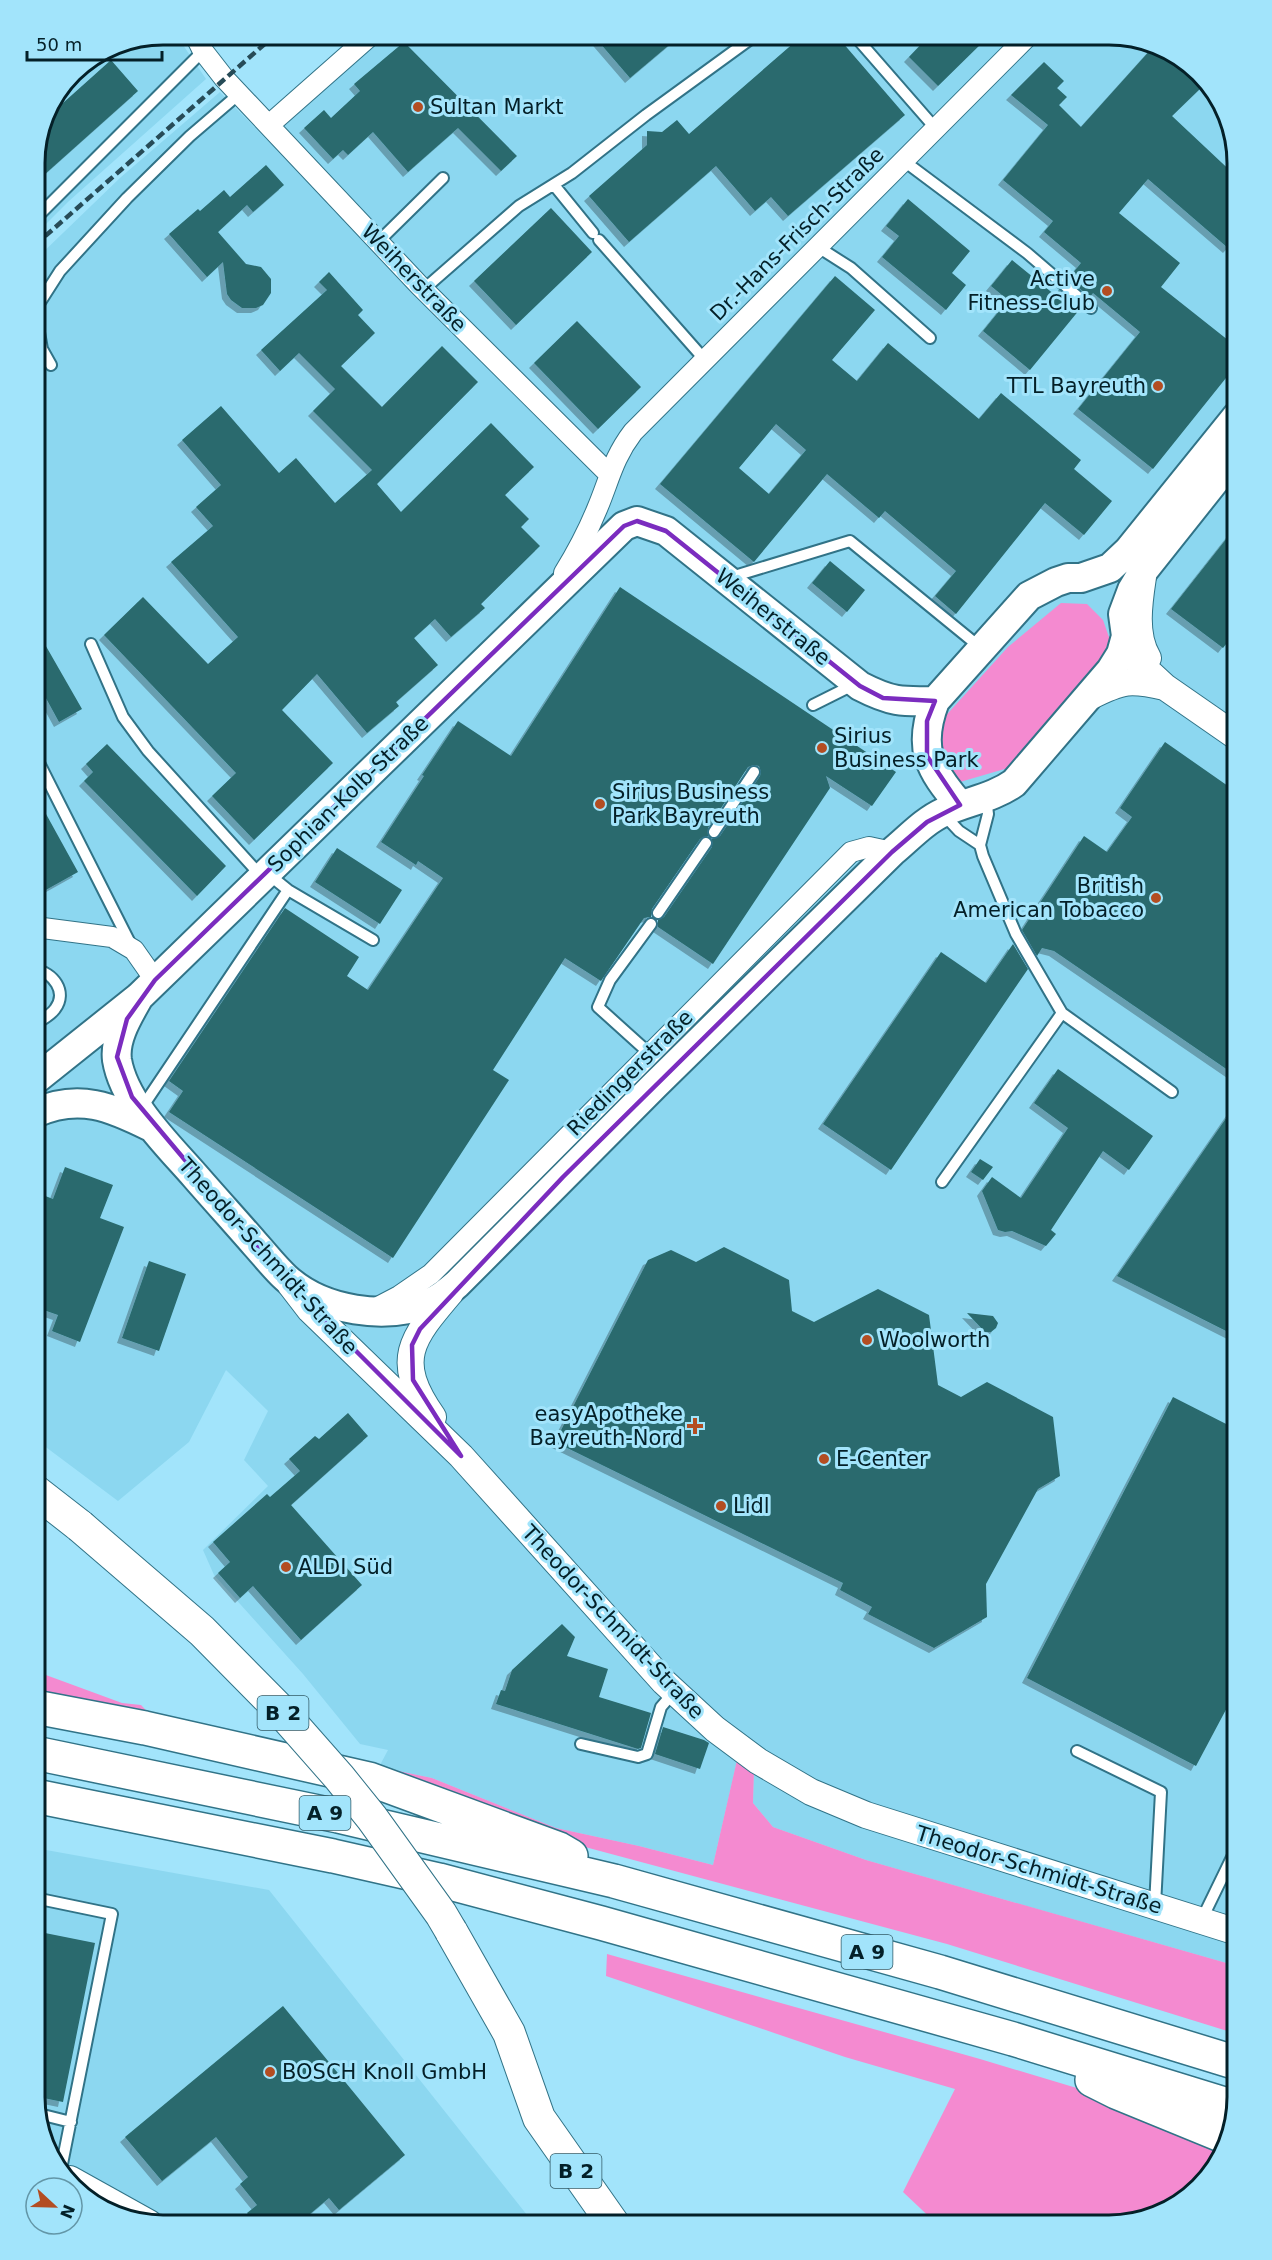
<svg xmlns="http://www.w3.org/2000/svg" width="1272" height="2260" font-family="'DejaVu Sans',sans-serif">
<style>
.built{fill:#8cd7f0}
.green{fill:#f48ad0}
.building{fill:#296a6e;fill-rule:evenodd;filter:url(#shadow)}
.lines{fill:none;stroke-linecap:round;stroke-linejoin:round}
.service-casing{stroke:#317387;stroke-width:14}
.minor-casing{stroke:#317387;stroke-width:22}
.tertiary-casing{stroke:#317387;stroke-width:28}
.secondary-casing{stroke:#317387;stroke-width:32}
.primary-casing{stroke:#317387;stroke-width:34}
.motorway-casing{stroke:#317387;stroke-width:36}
.service{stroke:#fff;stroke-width:10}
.minor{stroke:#fff;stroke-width:20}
.tertiary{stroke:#fff;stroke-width:26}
.secondary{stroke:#fff;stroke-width:28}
.primary{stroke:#fff;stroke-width:32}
.motorway{stroke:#fff;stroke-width:33}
.rail{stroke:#274b57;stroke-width:4.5;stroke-dasharray:9 4.5;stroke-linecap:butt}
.primary-bridge-casing{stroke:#317387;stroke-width:34;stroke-linecap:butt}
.primary-bridge{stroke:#fff;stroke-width:32}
.marked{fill:none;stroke:#7b2cbf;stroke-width:4.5;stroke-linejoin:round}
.poi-dot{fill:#b34d22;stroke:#a2e4fb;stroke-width:2}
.labels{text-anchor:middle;stroke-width:6;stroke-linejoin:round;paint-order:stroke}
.shield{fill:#a2e4fb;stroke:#335b67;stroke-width:1.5}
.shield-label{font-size:20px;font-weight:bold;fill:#042028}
.poi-label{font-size:21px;fill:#042028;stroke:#a2e4fb;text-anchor:start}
.street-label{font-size:21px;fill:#042028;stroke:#a2e4fb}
.rim{fill:none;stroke:#042028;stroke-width:3}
</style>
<defs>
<filter id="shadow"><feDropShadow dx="-5" dy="5" stdDeviation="0" flood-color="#0004"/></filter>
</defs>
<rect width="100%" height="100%" fill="#a2e4fb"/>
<path class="built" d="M163,35H179V39L206,79L69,201L35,235V155L48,107L72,72L114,44Z
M386,35H1118L1181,56L1224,107L1237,163V1966L925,1877L866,1860L773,1827L753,1803L754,1772L737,1761L713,1865L639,1846L556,1828L432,1778L379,1767L388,1750L360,1744L303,1674L214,1575L203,1550L268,1486L244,1460L268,1411L226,1370L189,1442L118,1501L35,1439V260L121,177L220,92L267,140Z
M35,1848L269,1890L535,2225H175L50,2156L48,2153L35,2097Z"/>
<path class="green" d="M1061,603L1087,604L1103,620L1110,640L1101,658L1008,768L960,782L943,772L940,722L1008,647Z
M35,1671L122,1703L141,1705L161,1726L35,1699Z
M737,1760L754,1772L753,1803L773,1827L866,1860L1237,1966V2034L947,1944L559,1840L379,1767L432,1778L556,1828L639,1846L713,1865Z
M607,1954L980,2059L1090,2092L1223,2146L1216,2168L1165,2212L1109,2225H938L903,2192L955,2089L845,2057L606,1976Z"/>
<path class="building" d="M593,35H681L630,78Z
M803,35H836L905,115L788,216L771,197L755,211L716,166L629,242L589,196L647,145V131L662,132L677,120L689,134Z
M930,35H990L938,86L909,57Z
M404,42L517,156L501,171L458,128L408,172L373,132L348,155L343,150L333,159L304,128L324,110L331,118L360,91L354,84Z
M1153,47L1181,56L1205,84L1172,116L1238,178V237L1228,248L1148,179L1119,213L1180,263L1161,287L1238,348V363L1153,469L1078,409L1140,332L1093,293L1090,297L1068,279L1081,263L1044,232L1053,221L1003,180L1048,125L1011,95L1044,62L1064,81L1057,88L1067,97L1059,105L1081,127Z
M111,60L138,91L35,183V155L44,120Z
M266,165L284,185L253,212L247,205L218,232L246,264L261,267L271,279V293L263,305L256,308H242L231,300L227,294L223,262L207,277L169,234L198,209L200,211L224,190L230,197Z
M908,199L970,251L952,273L966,285L946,310L882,257L899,236L886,226Z
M551,208L592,252L516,325L474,281Z
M1012,260L1055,295L1059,290L1080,309L1030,370L983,331L1008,300L991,286Z
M329,272L363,310L358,315L375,333L341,366L382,407L442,346L478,382L377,484L401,512L491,423L534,467L505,495L529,519L521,527L540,546L481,604L485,608L451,637L435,619L414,638L438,665L396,702L399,706L367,733L317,674L282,710L333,763L254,840L212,796L236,773L104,635L143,597L208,664L238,637L171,562L213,526L196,507L221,485L182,440L221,406L279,473L296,458L335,503L372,470L313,411L335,389L299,353L280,371L261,350L327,290L319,282Z
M835,276L875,310L832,360L857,381L888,343L979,419L1001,393L1081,460L1074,469L1112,501L1084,535L1045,503L956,614L935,596L956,571L885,511L879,518L827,474L754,562L660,484ZM776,424L806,450L769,494L739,468Z
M577,321L641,387L598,429L534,363Z
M1238,524V629L1223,648L1171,609Z
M830,561L865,590L847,612L812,583Z
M620,587L896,772L872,806L826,776L830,788L713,964L658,927V920L664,917L712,847V839L720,836L760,776L761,772L759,766L754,765L748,767L708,828V836L700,839L652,909L651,917L644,918L601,981L565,958L493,1070L509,1080L393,1258L169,1112L183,1091L169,1081L285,908L359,957L347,976L368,990L443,878L418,861L416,865L381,842L424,776L422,775L458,721L511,756Z
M35,627L82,709L59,722L35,678Z
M1165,742L1238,793V1077L1054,951L1042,948L1037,956L1022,930L1084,836L1107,852L1132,817L1120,808Z
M107,744L226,866L197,896L84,781L93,772L86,764Z
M35,794L78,872L35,896Z
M337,848L402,890L380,924L315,882Z
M1013,944L1028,969L891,1170L823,1124L941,952L986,983Z
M1058,1069L1153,1136L1129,1170L1103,1151L1051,1230L1056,1234L1046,1246L1012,1231L1005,1232L998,1230L982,1191L992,1177L1021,1198L1068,1128L1034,1103Z
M1238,1101V1337L1117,1276Z
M980,1159L993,1167L983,1180L971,1172Z
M65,1167L113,1185L100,1218L124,1227L80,1342L52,1331L58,1315L35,1307V1192L53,1199Z
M724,1247L789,1280L792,1311L814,1322L878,1289L929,1315L938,1385L961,1397L987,1382L1053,1417L1060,1476L1038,1489L986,1584L987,1617L934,1648L868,1614L872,1607L840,1590L843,1583L555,1442L648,1260L671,1250L696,1262Z
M149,1261L186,1274L159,1351L122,1338Z
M967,1313L993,1316L998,1323L996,1328L991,1332H985Z
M1173,1397L1238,1430V1687L1196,1766L1027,1678Z
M348,1413L368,1436L291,1505L362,1585L301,1640L253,1586L240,1598L218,1573L230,1562L213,1542L267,1494L270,1497L300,1471L289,1459L315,1436L319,1439Z
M562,1624L575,1637L567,1656L608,1669L599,1697L651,1713L641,1748L638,1749L496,1704L501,1690L505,1691L512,1670Z
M663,1727L704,1740L709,1743L700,1769L655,1754Z
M35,1931L95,1943L63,2102L34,2096Z
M283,2006L405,2155L339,2210L329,2198L297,2225H257L247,2213L257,2205L240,2184L248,2177L216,2137L162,2181L125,2137Z"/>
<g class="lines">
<g class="service-casing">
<path id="service" d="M854,35L936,129
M904,161L1027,253L1091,308
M554,185L593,233
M35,219L203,51
M599,240L705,360
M378,242L443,178
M818,247L851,268L930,338
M423,290L519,206L572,173L646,115L756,35
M51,365L42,349L35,310L60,271L127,198L190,136L239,94
M728,578L850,541L981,648
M91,644L123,717L148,751L262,877
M813,705L853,685
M35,755L131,945
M944,815L959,831L980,845
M714,832L754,772
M288,890L373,940
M658,913L706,843
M1062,1013L1172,1092
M35,1024C41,1020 50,1016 55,1009C68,992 53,972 35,970
M649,1053L598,1007L610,980L651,924
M141,1109L288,890L267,873
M942,1182L1062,1013L1016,934L983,856L980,845L988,814L986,798
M581,1744L638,1757L647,1754L661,1707L674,1692
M1077,1751L1161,1792L1155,1905
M35,1898L112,1914L61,2169
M1201,1921L1237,1847
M39,2114L71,2122"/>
</g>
<g class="minor-casing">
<path id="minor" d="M195,35L203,51L224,78L419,285L609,474
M269,125L371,35
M564,573C577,552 588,531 597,509C609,481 613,458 633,432L1029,35
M35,927L112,937L134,950L155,980
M376,1308L399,1296L431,1274L851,852L869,847L892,852"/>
</g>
<g class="tertiary-casing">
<path id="tertiary" d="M1143,577C1139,603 1134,635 1148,658
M1126,636L1138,662L1165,687L1237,737
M1091,696C1123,680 1130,679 1165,687
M290,1284L310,1310L461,1456L664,1682L715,1729L758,1761L811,1792L866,1815L1237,1932
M433,1417C393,1360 411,1339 451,1292
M70,2179L149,2223"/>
</g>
<g class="secondary-casing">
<path id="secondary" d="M960,805C929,769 917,748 935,701L1029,596L1056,582L1068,578H1081L1110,568L1128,551L1237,416
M139,997C129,1015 114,1038 117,1060C124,1103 168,1145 195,1176C215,1199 235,1221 255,1244C265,1255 275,1268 286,1278C322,1311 386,1321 431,1302C441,1298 449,1291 457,1284L654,1086L892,852C909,838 924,821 944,812C968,801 993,798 1014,783L1111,670L1121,654L1126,636L1123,614L1132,590L1144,570L1237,453
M35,1080L139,997L624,526L637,521L666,531L860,686C891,702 901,702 935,701
M35,1113C79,1093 111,1107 151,1127"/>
</g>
<g class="primary-casing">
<path id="primary" d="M35,1491L80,1526
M451,1931L509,2033L539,2118L614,2225"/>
</g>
<g class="motorway-casing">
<path id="motorway" d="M35,1707L145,1728L369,1779L559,1849L571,1856
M35,1753L338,1816L614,1881L940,1972L1237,2063
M35,1796L333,1856L439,1880L601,1923L1013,2039L1234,2107
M1092,2080L1116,2092L1226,2137"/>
</g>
<use href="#service" class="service"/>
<use href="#minor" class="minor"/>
<use href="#tertiary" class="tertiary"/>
<use href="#secondary" class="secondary"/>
<use href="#primary" class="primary"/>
<use href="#motorway" class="motorway"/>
<path class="rail" d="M35,245L275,35"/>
<g class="primary-bridge-casing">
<path id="primary-bridge" d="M80,1526L202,1631L280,1710L339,1777L372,1818L441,1914L451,1931"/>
</g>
<use href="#primary-bridge" class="primary-bridge"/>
</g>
<path class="marked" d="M637,521L666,531L860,686L883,698L935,701L927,721V756L960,805L927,822L892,852L563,1177L420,1329L412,1345L413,1380L461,1456L291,1286L132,1097L117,1057L127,1019L155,980L624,526Z"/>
<g class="poi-dot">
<circle cx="418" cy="107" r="6"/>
<circle cx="1107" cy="291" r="6"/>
<circle cx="1158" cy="386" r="6"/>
<circle cx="822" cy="748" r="6"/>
<circle cx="600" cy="804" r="6"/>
<circle cx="1156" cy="898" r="6"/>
<circle cx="867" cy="1340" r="6"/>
<path d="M692 1417h6v6h6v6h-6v6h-6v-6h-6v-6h6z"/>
<circle cx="824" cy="1459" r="6"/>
<circle cx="721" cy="1506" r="6"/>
<circle cx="286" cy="1567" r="6"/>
<circle cx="270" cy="2072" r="6"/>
</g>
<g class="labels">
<g class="shield">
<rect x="257.5" y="1696" width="51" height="34" rx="4.5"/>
<rect x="299.5" y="1796" width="51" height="34" rx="4.5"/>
<rect x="841.5" y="1935" width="51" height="34" rx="4.5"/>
<rect x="550.5" y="2154" width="51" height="34" rx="4.5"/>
</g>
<g class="shield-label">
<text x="283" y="1720">B 2</text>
<text x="325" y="1820">A 9</text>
<text x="867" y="1959">A 9</text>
<text x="576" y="2178">B 2</text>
</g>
<g class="poi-label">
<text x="430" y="114">Sultan Markt</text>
<text x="1095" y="286" text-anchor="end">Active<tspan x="1095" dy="24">Fitness-Club</tspan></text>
<text x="1146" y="393" text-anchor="end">TTL Bayreuth</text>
<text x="834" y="743">Sirius<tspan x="834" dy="24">Business Park</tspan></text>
<text x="612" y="799">Sirius Business<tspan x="612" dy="24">Park Bayreuth</tspan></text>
<text x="1144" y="893" text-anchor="end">British<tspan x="1144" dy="24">American Tobacco</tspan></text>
<text x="879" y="1347">Woolworth</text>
<text x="683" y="1421" text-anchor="end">easyApotheke<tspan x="683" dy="24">Bayreuth-Nord</tspan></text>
<text x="836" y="1466">E-Center</text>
<text x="733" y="1513">Lidl</text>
<text x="298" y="1574">ALDI Süd</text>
<text x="282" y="2079">BOSCH Knoll GmbH</text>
</g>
<g class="street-label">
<text transform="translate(797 234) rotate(-45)" y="7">Dr.-Hans-Frisch-Straße</text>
<text transform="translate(414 278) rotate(46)" y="7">Weiherstraße</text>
<text transform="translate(773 617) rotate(39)" y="7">Weiherstraße</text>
<text transform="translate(348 794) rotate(-44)" y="7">Sophian-Kolb-Straße</text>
<text transform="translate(630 1073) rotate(-45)" y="7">Riedingerstraße</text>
<text transform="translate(268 1256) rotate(48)" y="7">Theodor-Schmidt-Straße</text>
<text transform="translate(613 1622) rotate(47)" y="7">Theodor-Schmidt-Straße</text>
<text transform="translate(1039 1870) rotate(17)" y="7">Theodor-Schmidt-Straße</text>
</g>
</g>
<path d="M0 0H1272V2260H0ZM163 45H1109A118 118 0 0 1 1227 163V2097A118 118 0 0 1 1109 2215H163A118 118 0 0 1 45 2097V163A118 118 0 0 1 163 45Z" fill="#a2e4fb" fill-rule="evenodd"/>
<path class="rim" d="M163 45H1109A118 118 0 0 1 1227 163V2097A118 118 0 0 1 1109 2215H163A118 118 0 0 1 45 2097V163A118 118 0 0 1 163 45Z"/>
<g transform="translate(54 2206) rotate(112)"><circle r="28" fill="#a2e4fb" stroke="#6396a7" stroke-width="1.5"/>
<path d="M0-4.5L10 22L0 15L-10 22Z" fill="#b34d22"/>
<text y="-9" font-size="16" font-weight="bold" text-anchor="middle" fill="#042028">N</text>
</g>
<path d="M27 51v9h135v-9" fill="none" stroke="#042028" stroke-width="3"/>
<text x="36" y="51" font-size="18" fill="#042028" stroke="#a2e4fb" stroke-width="4.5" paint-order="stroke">50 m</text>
</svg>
